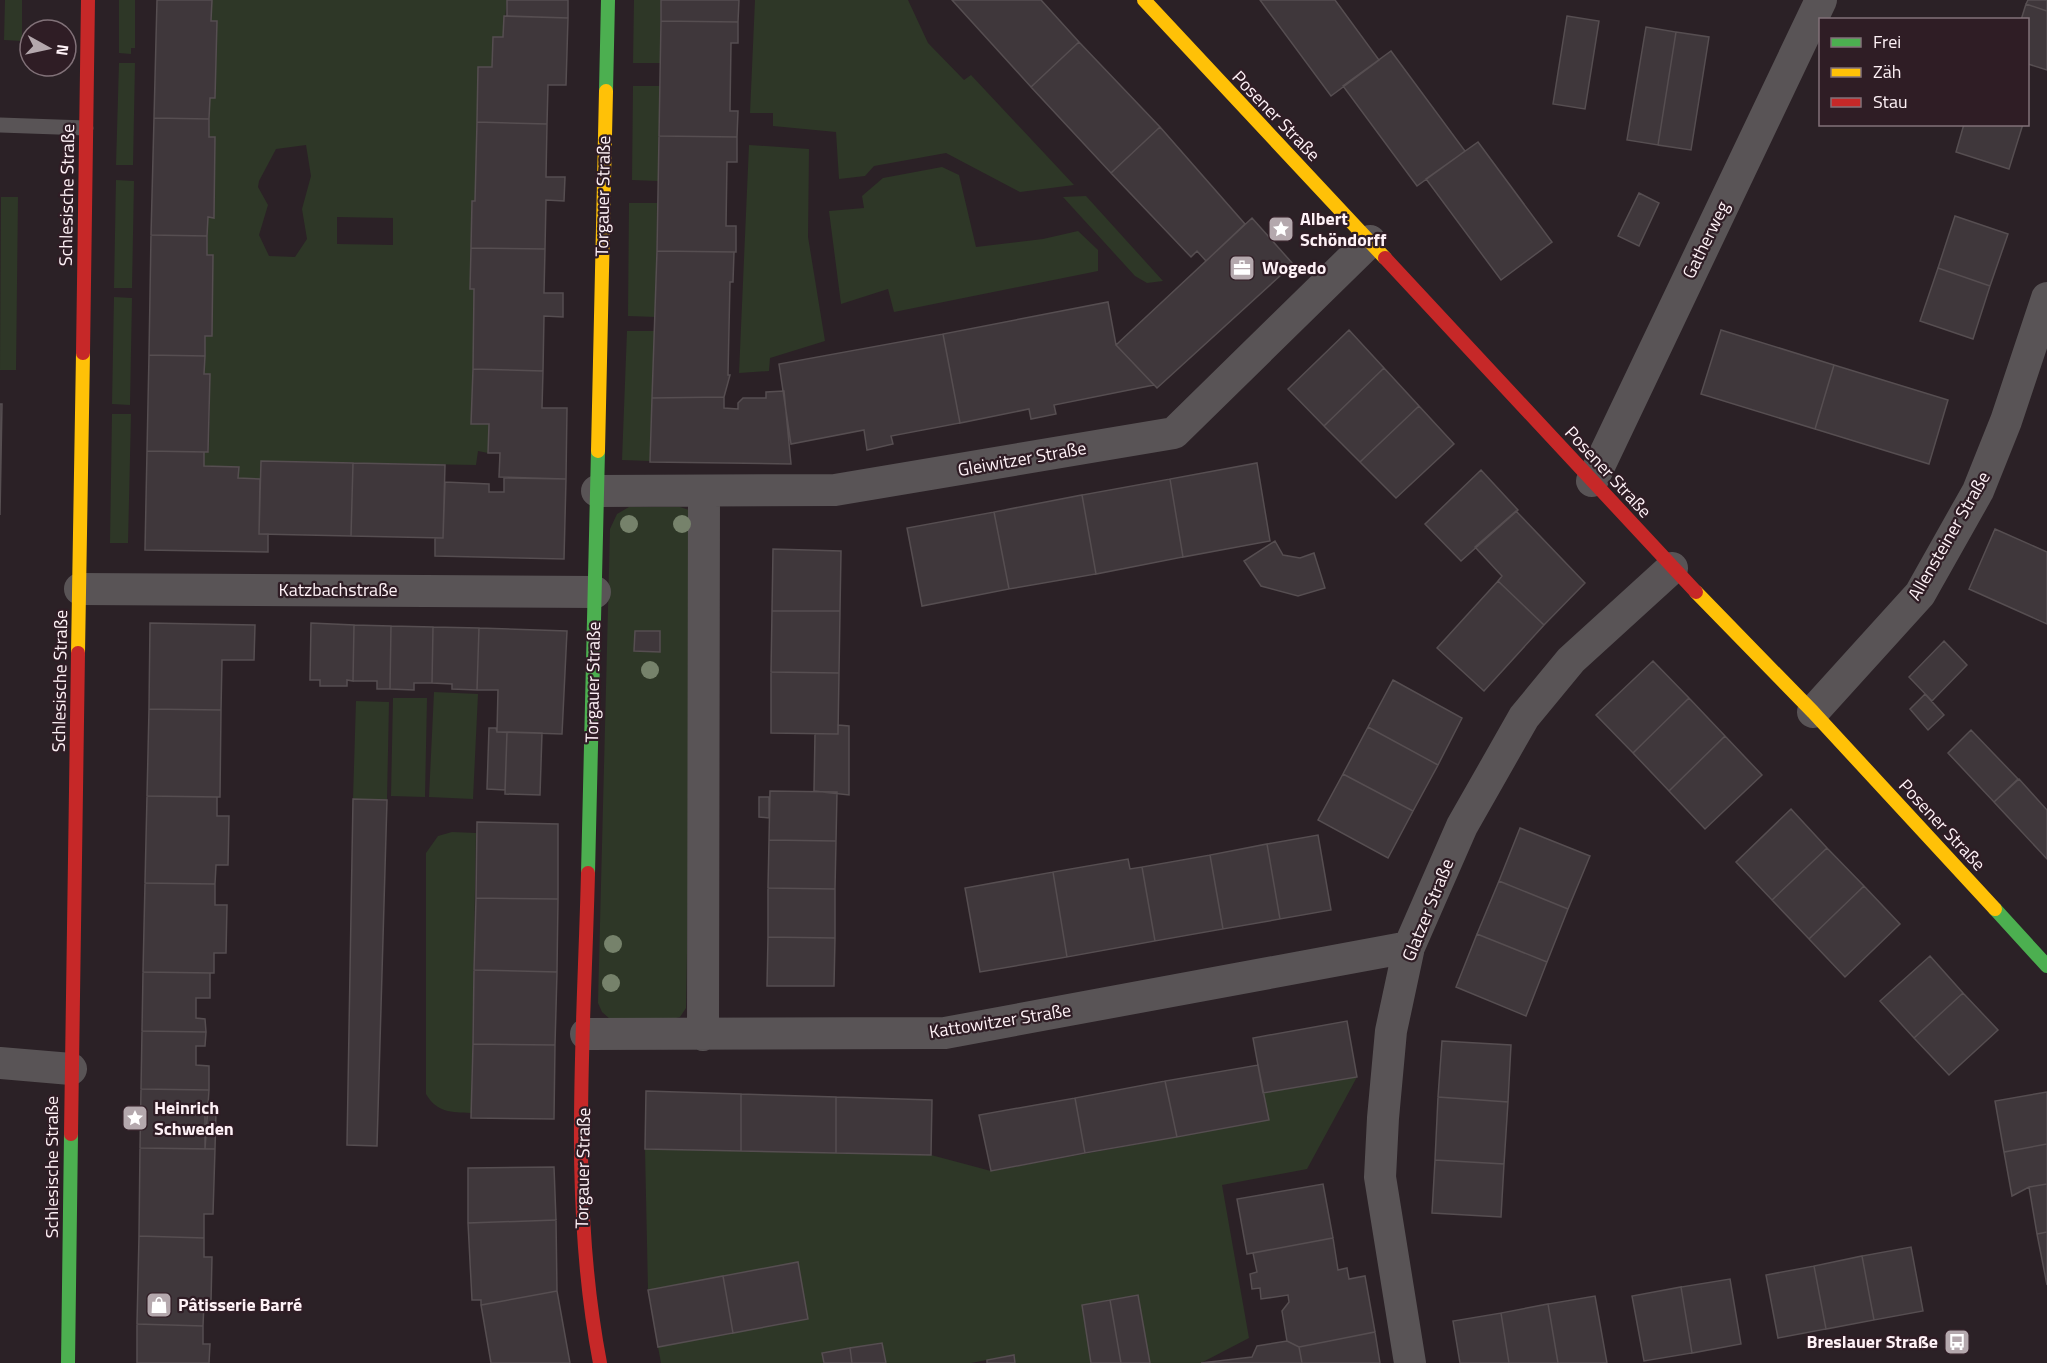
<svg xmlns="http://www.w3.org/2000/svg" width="2047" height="1363" font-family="'Titillium Web',sans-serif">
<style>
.green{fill:#2e3727;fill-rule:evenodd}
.building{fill:#3f373b;stroke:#564e51;stroke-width:1.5}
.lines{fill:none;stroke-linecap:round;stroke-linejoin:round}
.lane{stroke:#595456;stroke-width:15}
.street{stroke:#595456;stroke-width:32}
.fast{stroke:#4caf50;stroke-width:14}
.slow{stroke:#ffc107;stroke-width:14}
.jam{stroke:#c62828;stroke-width:14}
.tree{fill:#76826b}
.labels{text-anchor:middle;stroke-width:4.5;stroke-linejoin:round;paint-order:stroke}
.street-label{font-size:18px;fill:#fef1f6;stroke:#2f1d25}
.poi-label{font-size:18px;font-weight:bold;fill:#fef1f6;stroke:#2f1d25;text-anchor:start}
</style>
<rect width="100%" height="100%" fill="#2b2126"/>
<path class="green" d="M5,0H22V41L4,40Z
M119,0H135V48H131V54L119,53Z
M212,0H507L503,37H493L492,67L475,201L472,202L470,289H474L489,424L488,453L478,451L476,465L261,461L260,479L238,478V467L204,466V452L209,451L210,374H204L205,336H212L213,255H207L208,217H214L215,138L209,137L210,98H215L217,22L211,21ZM306,145L311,176L302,209L307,239L295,257L269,256L259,235L268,205L258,187L259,181L276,149ZM337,217L393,218V245L337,244Z
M634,0H661L660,63H633Z
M755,0H908L928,43L964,80L971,75L1074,185L1020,192L946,153L874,166L865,176L839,179L836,132L773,126V113H750Z
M119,63H135L133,165H116Z
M633,86H660L658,181L632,180Z
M749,145L809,149L808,237L825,341L770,358L769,371L739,373Z
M942,167L959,175L976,247L1043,239L1078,231L1098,250V271L894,312L888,289L841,304L829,211L864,208L862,196L883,178Z
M116,180L134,181L132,288H114Z
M1086,196L1163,281L1147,283L1135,276L1063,197Z
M1,197H18L16,370H0Z
M629,203H657L656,317L628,316Z
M114,297L132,298L130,405L112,404Z
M627,331H655L650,461L622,460Z
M112,414H131L128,543H110Z
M629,507H680L692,511L695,520L686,1008L680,1017L669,1020L610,1019L602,1012L598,1003L610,529L617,514Z
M434,692L478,694L473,799L429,797Z
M393,698H427L425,797L391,796Z
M356,701L389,702L387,800L353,799Z
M452,832L476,833L471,1113C451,1112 437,1113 426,1094V853L438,836Z
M1357,1077L1307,1169L1222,1185L1249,1338L1201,1363H1150L1137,1295L1082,1305L1091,1363H1015L1013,1355L971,1363H886L882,1343L822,1353L824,1363H661L658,1347L808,1319L797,1263L648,1290L645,1149L931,1155L991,1171L1268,1120L1263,1093Z"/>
<path class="building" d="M157,0H212L211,21H217L215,98H210L209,119L154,118Z
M507,0H568V18L507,16Z
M661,0H739L738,22L661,21Z
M952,0H1041L1079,42L1031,87Z
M1260,0H1335L1379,60L1331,96Z
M2028,0H2047V11L2026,4Z
M2026,4L2047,11V70L2028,64V20H2021Z
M504,16L568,18L566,85H548L547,124L477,122L478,67H492L493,37H503Z
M1567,16L1599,21L1585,109L1553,104Z
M661,21L738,22V43H731L730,111H738L737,137L659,136Z
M1646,27L1676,32L1658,145L1627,140Z
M1676,32L1709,37L1691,150L1658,145Z
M1079,42L1160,127L1111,173L1031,87Z
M1391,51L1465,151L1417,186L1343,86Z
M154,118L209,119V137H215L214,218L208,217L207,236L151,235Z
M477,122L547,124L546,177H565L564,201L546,200L545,249L471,248L472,201H475Z
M1964,124H2023L2009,169L1956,152Z
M1160,127L1245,224L1206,261L1197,251L1191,257L1111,173Z
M659,136L737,137V162H727L726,226H736V252L657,251Z
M1478,142L1552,242L1501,280L1426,179Z
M1639,193L1659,203L1639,246L1618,236Z
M1955,216L2008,234L1990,286L1938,268Z
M1252,218L1293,264L1157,388L1116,345Z
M151,235L207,236V255H213L212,336H205V356L149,355Z
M471,248L545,249L544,293H563V317L544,316L543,371L473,369L474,289H470Z
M657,251L734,252L733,282H730L728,375H730L724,397L652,398Z
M1938,268L1990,286L1973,339L1920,321Z
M1108,302L1116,345L1154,385L1054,405L1056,414L1031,419L1029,409L960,423L943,334Z
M1349,330L1384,368L1324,426L1288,389Z
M1721,330L1834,365L1815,429L1701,394Z
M943,334L960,423L891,436L893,444L867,450L864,430L791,444L779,364Z
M149,355L205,356L204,374H210L208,452L147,451Z
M1834,365L1948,400L1929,464L1815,429Z
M1384,368L1419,406L1360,462L1324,426Z
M473,369L543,371L542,408H567L566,479L499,477L500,453H488L489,424H471Z
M784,391L791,464L650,462L652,398L724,397V408L738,409V403L743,398H766V392Z
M0,404H2L0,515Z
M1419,406L1454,444L1396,498L1360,462Z
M147,451L204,452V466L239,467L238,478L260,479L259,534H268V552L145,550Z
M261,461L353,463L351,536L259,534Z
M353,463L445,465L443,538L351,536Z
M1257,463L1270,541L1183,557L1170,479Z
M1481,470L1518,510L1461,561L1425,524Z
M504,478L566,479L564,559L435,556V538H443L445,482L489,484V492H504Z
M1170,479L1183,557L1096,574L1082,495Z
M1082,495L1096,574L1009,589L994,512Z
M1516,511L1585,583L1544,625L1498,581L1502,576L1475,547Z
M994,512L1009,589L922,606L907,528Z
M1995,529L2047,552V624L1969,589Z
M1275,541L1283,555L1300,558L1314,553L1325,588L1298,596L1261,586L1244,561Z
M773,549L841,551L840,611H772Z
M1498,581L1544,625L1484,691L1437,648Z
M772,611H840L839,673L771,672Z
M150,623L255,625L254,660H222L221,710L149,709Z
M311,623L354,625L353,681L347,680V686H320V680H310Z
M354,625L391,626L390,689H377V681H353Z
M391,626L433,627L432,683H414V690L390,689Z
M433,627L479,628L477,690L452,689V684L432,683Z
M479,628L567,631L562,734L497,732L498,690H477Z
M635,631H660V652L634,651Z
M1944,641L1967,665L1932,701L1909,677Z
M1653,661L1689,698L1633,753L1596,715Z
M771,672L839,673L838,734L771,733Z
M1393,680L1462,718L1438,765L1368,727Z
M1925,694L1944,715L1928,730L1910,709Z
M1689,698L1725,736L1669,791L1633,753Z
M149,709L221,710L220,797L147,796Z
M838,725L849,726V795L814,791L815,734H838Z
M1368,727L1438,765L1413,811L1343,774Z
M489,728H496L497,732H507L505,790L487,789Z
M1971,730L2018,779L1994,802L1948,753Z
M507,732L542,733L540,795L505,794Z
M1725,736L1762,775L1705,829L1669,791Z
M1343,774L1413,811L1388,858L1318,820Z
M2019,779L2047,810V859L1994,802Z
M770,791L837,792L836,841L769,840Z
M147,796L217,797V816H229L228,865H216L215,884L145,883Z
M759,797H769V818L759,817Z
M353,799L387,800L377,1146L347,1145Z
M1791,809L1827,848L1772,900L1736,862Z
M477,822L558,824V899L476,898Z
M1520,828L1590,856L1568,909L1499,881Z
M1318,835L1331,910L1280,919L1267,844Z
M769,840L836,841L835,889L768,888Z
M1267,844L1280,919L1223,929L1210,855Z
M1827,848L1864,886L1809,939L1772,900Z
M1210,855L1223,929L1155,941L1142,867Z
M1128,859L1130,869L1142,867L1155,941L1067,957L1053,872Z
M1053,872L1067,957L980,972L965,888Z
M1499,881L1568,909L1547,962L1477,934Z
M145,883L215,884V905H227L226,953H214V973L143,972Z
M1864,886L1900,924L1845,977L1809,939Z
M768,888L835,889V938L768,937Z
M476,898L558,899L557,972L474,970Z
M1477,934L1547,962L1526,1016L1456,987Z
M768,937L835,938L834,986H767Z
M1930,956L1963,993L1914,1038L1880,1001Z
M474,970L557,972L555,1045L473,1044Z
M143,972L210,973V998H196V1018L205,1019L206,1032L142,1031Z
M1963,993L1998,1030L1949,1075L1914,1038Z
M1347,1021L1357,1077L1263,1093L1253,1038Z
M142,1031L206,1032L205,1046H196V1065L209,1066V1090L141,1089Z
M1442,1041L1511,1045L1508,1102L1438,1097Z
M473,1044L555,1045L554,1119L471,1118Z
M1258,1065L1269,1120L1177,1137L1165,1081Z
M1165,1081L1177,1137L1085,1153L1075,1098Z
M141,1089L209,1090L205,1149L140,1148Z
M646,1091L741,1094V1151L645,1149Z
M2047,1092V1144L2004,1152L1995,1101Z
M741,1094L836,1097V1153L741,1151Z
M836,1097L932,1100L931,1155L836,1153Z
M1438,1097L1508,1102L1504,1164L1435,1160Z
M1075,1098L1085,1153L991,1171L979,1115Z
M208,1111H216L215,1149H205V1115H208Z
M2047,1144V1184L2029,1187L2012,1196L2004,1152Z
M140,1148L215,1149L213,1214H204V1238L139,1236Z
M1435,1160L1504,1164L1501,1217L1432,1213Z
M554,1167L556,1220L468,1223V1168Z
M1323,1184L1333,1238L1247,1254L1237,1199Z
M2047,1184V1232L2037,1234L2029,1187Z
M556,1220L557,1291L481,1305V1300H472L468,1223Z
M2047,1232V1285L2037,1234Z
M139,1236L204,1238V1257H212L211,1302L204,1301L203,1326L137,1324Z
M1333,1238L1338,1270L1347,1268L1349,1279L1365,1276L1375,1332L1299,1347L1287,1341L1282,1311L1289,1302L1288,1295L1261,1299L1260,1288L1252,1289L1250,1274L1257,1272L1253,1253Z
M1911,1247L1923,1311L1874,1320L1862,1256Z
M1862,1256L1874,1320L1826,1329L1814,1266Z
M798,1262L808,1319L733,1333L723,1276Z
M1814,1266L1826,1329L1778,1338L1766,1275Z
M723,1276L733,1333L658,1347L648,1290Z
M1730,1279L1741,1344L1692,1353L1681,1287Z
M1681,1287L1692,1353L1644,1361L1632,1296Z
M557,1291L570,1363H491L481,1305Z
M1138,1295L1150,1363H1121L1110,1300Z
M1595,1296L1607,1363H1558L1548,1304Z
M1110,1300L1121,1363H1091L1082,1305Z
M1548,1304L1558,1363H1509L1501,1313Z
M1501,1313L1509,1363H1460L1453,1321Z
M137,1324L203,1326V1344H210L209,1363H137Z
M1375,1332L1380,1363H1302L1299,1347Z
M1287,1341L1299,1347L1302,1363H1201L1252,1357L1257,1346Z
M882,1343L886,1363H852L850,1348Z
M850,1348L852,1363H824L822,1353Z
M1014,1355L1015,1363H987V1360Z"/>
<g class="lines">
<path class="lane" d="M0,125L86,128"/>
<path class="street" d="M1592,481L1821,0
M597,491L835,490L1174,433L1370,241
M80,589L595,592
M1813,712L1920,594L1978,491L2006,421L2047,298
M586,1034L945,1033L1409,947
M703,1035L704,492
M0,1063L71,1069
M1410,1363L1380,1177L1383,1118L1391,1031L1409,947L1462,826L1524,717L1571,660L1672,568"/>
<path class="fast" d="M606,91L608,0
M588,873L598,451
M1995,909L2047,966
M68,1363L71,1134"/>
<path class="slow" d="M1144,0L1385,258
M598,451L606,91
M1696,592L1813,712L1995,909
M78,653L83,353"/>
<path class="jam" d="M1385,258L1696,592
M83,353L88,0
M588,873C584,1036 569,1202 600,1363
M71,1134L78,653"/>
</g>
<g class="tree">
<circle cx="629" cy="524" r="9"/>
<circle cx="682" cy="524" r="9"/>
<circle cx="650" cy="670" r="9"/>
<circle cx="613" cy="944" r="9"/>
<circle cx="611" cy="983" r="9"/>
</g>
<defs>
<g id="sight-square" transform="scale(1.35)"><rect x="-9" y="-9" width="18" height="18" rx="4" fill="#b4a8ad" stroke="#2f1d25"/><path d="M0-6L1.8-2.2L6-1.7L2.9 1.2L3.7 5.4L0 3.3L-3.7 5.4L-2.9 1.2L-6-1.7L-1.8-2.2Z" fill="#fff"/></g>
<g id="office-square" transform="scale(1.35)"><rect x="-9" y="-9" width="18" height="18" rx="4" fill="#b4a8ad" stroke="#2f1d25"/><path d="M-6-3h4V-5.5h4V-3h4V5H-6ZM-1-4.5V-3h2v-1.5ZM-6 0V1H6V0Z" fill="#fff"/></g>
<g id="shop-square" transform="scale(1.35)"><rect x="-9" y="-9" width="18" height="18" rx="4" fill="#b4a8ad" stroke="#2f1d25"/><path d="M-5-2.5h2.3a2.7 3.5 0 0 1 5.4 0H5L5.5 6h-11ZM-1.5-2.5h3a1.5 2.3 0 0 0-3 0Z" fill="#fff"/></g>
<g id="bus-square" transform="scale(1.35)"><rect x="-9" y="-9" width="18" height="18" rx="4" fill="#b4a8ad" stroke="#2f1d25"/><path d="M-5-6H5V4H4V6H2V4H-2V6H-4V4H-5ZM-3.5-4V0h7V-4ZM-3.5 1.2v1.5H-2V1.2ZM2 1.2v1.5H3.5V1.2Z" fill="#fff"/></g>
</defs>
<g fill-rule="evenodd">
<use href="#sight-square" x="1281" y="229"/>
<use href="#office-square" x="1242" y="268"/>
<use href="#sight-square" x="135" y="1118"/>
<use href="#shop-square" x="159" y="1305"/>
<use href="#bus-square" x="1957" y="1342"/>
</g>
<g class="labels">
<g class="street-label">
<text transform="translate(1276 116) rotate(46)" y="6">Posener Straße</text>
<text transform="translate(67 195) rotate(-89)" y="6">Schlesische Straße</text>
<text transform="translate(603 196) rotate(-89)" y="6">Torgauer Straße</text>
<text transform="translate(1706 240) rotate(-64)" y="6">Gatherweg</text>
<text transform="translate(1022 459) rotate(-10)" y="6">Gleiwitzer Straße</text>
<text transform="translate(1608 472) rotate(47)" y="6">Posener Straße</text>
<text transform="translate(1949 536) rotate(-60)" y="6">Allensteiner Straße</text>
<text x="338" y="596">Katzbachstraße</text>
<text transform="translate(60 681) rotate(-89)" y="6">Schlesische Straße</text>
<text transform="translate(593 682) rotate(-89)" y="6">Torgauer Straße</text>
<text transform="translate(1942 825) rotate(47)" y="6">Posener Straße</text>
<text transform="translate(1428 910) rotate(-68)" y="6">Glatzer Straße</text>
<text transform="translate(1000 1021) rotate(-9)" y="6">Kattowitzer Straße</text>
<text transform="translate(52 1167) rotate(-90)" y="6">Schlesische Straße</text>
<text transform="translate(583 1168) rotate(-89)" y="6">Torgauer Straße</text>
</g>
<g class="poi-label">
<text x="1300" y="225">Albert<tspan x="1300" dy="21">Schöndorff</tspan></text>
<text x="1262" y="274">Wogedo</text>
<text x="154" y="1114">Heinrich<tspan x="154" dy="21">Schweden</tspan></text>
<text x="178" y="1311">Pâtisserie Barré</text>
<text x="1938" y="1348" text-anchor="end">Breslauer Straße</text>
</g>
</g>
<rect x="1819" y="18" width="210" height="108" fill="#2f1d25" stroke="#827279" stroke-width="1.5"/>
<rect x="1831" y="38" width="30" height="9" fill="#4caf50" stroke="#827279" stroke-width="1.5"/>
<text x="1873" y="48" font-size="18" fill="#fef1f6">Frei</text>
<rect x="1831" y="68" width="30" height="9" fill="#ffc107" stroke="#827279" stroke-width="1.5"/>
<text x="1873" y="78" font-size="18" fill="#fef1f6">Zäh</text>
<rect x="1831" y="98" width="30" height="9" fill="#c62828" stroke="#827279" stroke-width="1.5"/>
<text x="1873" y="108" font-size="18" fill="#fef1f6">Stau</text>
<g transform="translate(48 48) rotate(98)"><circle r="28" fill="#2f1d25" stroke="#827279" stroke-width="1.5"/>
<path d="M0-4.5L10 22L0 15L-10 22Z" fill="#b4a8ad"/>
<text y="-9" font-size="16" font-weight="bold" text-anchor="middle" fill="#fef1f6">N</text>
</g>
</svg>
